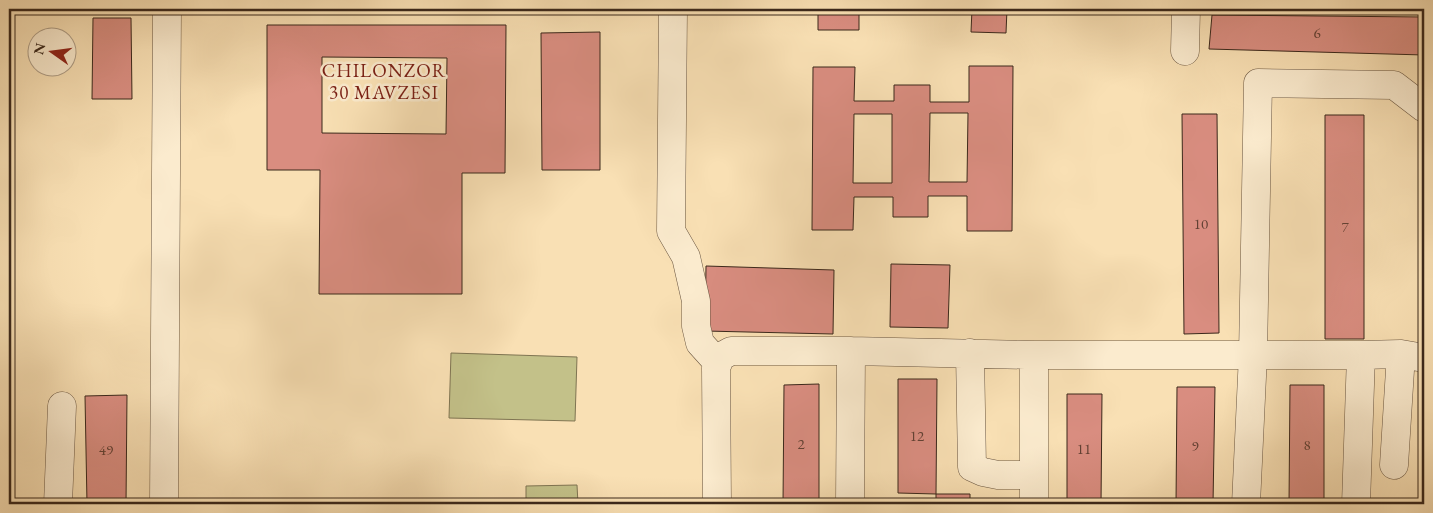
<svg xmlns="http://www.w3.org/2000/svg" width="1433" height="513" font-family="'EB Garamond',serif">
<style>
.green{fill:#c3c189;stroke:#7f7452}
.building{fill:#d98d80;stroke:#3b281b;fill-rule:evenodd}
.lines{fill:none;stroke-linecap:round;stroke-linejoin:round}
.minor-casing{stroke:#6a5641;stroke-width:29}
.minor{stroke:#fbebce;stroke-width:28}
.labels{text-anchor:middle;stroke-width:5;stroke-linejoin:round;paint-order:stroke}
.number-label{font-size:15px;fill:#624134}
.neighbourhood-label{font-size:19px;letter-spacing:1px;fill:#7a1f14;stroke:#fbebce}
</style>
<rect width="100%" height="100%" fill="#f9e0b4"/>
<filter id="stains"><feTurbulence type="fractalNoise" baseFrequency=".004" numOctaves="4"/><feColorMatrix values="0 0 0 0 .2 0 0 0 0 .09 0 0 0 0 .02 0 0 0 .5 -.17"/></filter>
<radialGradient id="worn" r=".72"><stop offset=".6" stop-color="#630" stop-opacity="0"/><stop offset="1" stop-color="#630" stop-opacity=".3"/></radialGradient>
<path class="green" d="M451,353L577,357L575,421L449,418Z
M577,485L578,504H526V486Z"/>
<path class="building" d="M818,9H859V30H818Z
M972,9H1007L1006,33L971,32Z
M1212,15L1424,17V55L1209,49Z
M93,18H131L132,99H92Z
M267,25H506L505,173H462V294H319L320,170H267ZM322,57L447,58L446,134L322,133Z
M600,32V170H542L541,33Z
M969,66H1013L1012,231H967V196H928V217H893V197H854L853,230H812L813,67H855L854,101H894V85H930V102H969ZM930,113H968L967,182H929ZM854,114H892V183H853Z
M1182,114H1217L1219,333L1184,334Z
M1325,115H1364V339H1325Z
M891,264L950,265L948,328L890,327Z
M706,266L834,270L833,334L705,331Z
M898,379H937L936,494L898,493Z
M819,384V504H783L784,385Z
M1290,385H1324V504H1289Z
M9,386H12L11,496H9Z
M1177,387H1215L1213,504H1176Z
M1067,394H1102L1101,504H1067Z
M127,395L126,504H87L85,396Z
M936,494H970V504H936Z
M863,500H898V504H863Z"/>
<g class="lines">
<g class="minor-casing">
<path id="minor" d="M673,9L671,231L686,257L696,301V326L700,343L718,363
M1185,51L1186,9
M970,353L972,467L983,472L998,475H1034
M1034,355V504
M1394,465L1401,354
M58,504L62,406
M164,504L167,9
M717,504L716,368L720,357L731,351H851L1034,355H1361L1401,354L1424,358
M850,504L851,351
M1246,504L1253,355L1258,83L1394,85L1424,108
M1356,504L1361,355"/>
</g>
<use href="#minor" class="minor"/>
</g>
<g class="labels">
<g class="number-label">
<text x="1317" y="38">6</text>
<text x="1201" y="229">10</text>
<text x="1345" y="232">7</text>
<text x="917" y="441">12</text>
<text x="801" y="449">2</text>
<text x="1307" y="450">8</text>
<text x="1195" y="451">9</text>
<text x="1084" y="454">11</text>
<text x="106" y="455">49</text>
</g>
<g class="neighbourhood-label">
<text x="384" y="77">CHILONZOR<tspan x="384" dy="22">30 MAVZESI</tspan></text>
</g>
</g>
<rect width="1433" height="513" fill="none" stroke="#f9e0b4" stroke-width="30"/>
<rect x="10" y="10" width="1413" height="493" fill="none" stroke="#3b281b" stroke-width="2.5"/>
<rect x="15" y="15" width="1403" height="483" fill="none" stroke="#3b281b"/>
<g transform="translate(52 52) rotate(284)"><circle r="24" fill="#fbebce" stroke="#ae9d86"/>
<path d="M0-4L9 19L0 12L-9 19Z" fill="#8f2418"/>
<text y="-8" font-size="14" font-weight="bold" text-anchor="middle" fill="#3b281b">N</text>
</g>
<rect width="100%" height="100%" filter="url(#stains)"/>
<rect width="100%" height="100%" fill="url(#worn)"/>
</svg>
